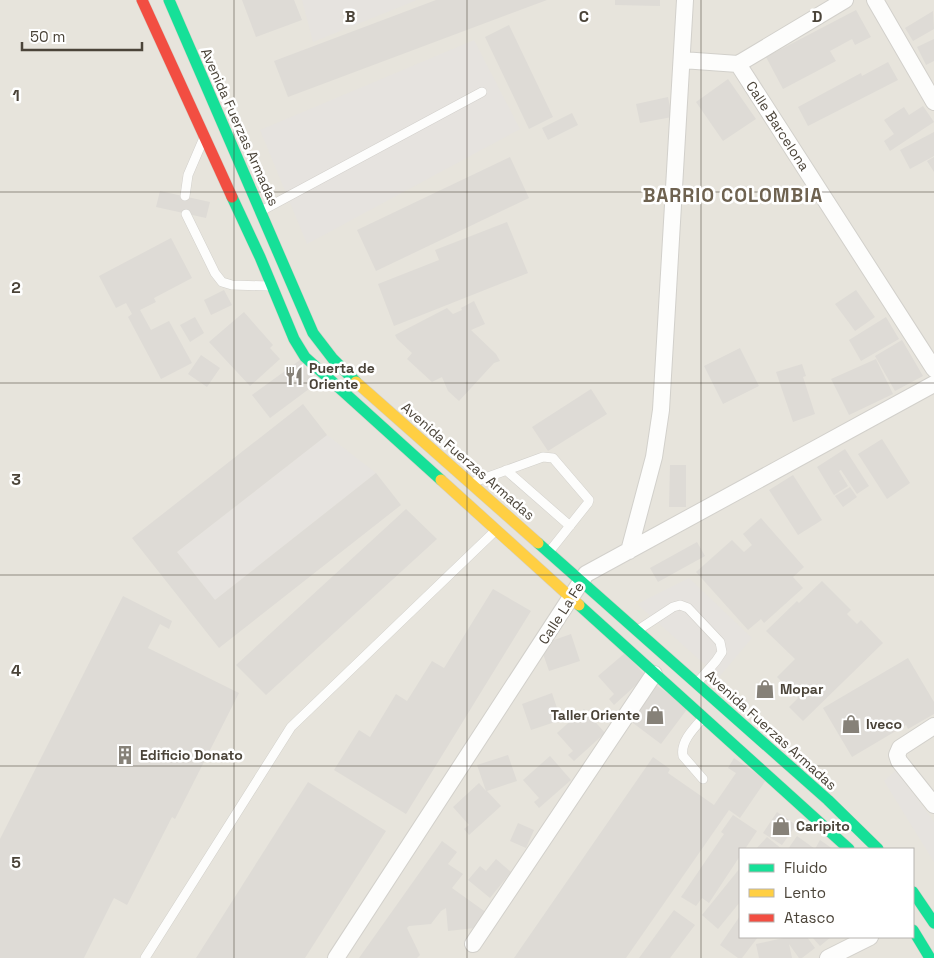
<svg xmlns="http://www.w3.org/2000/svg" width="934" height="958" font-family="'Space Grotesk',sans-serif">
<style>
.residential{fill:#e7e4dc;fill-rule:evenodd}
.parking{fill:#e6e3df}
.building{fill:#dedbd6}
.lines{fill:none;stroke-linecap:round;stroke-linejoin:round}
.lane-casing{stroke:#d2d0cb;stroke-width:10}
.street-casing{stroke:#d2d0cb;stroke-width:18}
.fast-casing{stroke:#d3cfc5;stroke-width:12}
.slow-casing{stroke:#d3cfc5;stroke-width:12}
.jam-casing{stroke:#d3cfc5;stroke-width:12}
.lane{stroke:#fdfdfc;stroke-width:9}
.street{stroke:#fdfdfc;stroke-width:16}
.fast{stroke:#16e098;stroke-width:11}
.slow{stroke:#ffcf43;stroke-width:11}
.jam{stroke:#f24e42;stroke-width:11}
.grid{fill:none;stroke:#4b4439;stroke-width:1;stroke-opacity:0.55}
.labels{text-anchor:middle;stroke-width:5;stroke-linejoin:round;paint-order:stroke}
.street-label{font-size:14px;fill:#4b4439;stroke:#fff}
.poi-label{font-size:14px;font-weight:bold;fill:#4b4439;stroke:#fff;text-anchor:start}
.district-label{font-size:19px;font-weight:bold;letter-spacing:1px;fill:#6e6250;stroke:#fff}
.grid-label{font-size:16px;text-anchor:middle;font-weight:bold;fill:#4b4439;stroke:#fff;stroke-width:5;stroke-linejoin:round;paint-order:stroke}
</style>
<rect width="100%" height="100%" fill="#f4f2ee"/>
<path class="residential" d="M0,0H934V958H0ZM740,849H913V937H740Z"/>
<path class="parking" d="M302,0H417L313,42Z
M474,40L520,129L307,244L260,130Z
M327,435L376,473L215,600L177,552Z
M689,578L752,638L719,677L637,604Z
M896,770L934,822V862L884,781Z"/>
<path class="building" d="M242,0H294L302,20L256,37Z
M436,0H547L288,97L274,61Z
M615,0H660V6L615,5Z
M856,10L871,37L855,45L852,39L830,51L836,61L783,89L766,57Z
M933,11L934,29L913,41L905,28Z
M509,25L553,117L529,129L485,37Z
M934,39V61L926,65L917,47Z
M888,62L898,80L808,126L798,107L861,73L862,76Z
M728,79L756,119L723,141L696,102Z
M668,97L672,117L640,123L636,104Z
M923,106L934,122L890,151L884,141L894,134L884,120L904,107L909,115Z
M572,113L578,125L548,140L542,128Z
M934,132V156L910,169L900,150Z
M510,157L529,198L376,271L357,230Z
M934,157V172L927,161Z
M160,191L210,202L206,218L156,207Z
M507,222L528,273L394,326L378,284L439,260L435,250Z
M171,238L192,278L154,298L156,302L140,310L151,330L169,321L192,363L161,379L128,317L132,314L126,303L116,308L99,276Z
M224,290L232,305L211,315L204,300Z
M856,290L875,317L855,331L835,304Z
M474,301L485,324L471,330L496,354L500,361L494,363L459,401L448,391L442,377L432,382L407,359L412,353L397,339L395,335L447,308L453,314L462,310L461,308Z
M244,312L273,345L270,348L280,359L250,386L209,342Z
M195,317L204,333L190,342L180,325Z
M886,317L899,339L861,361L849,340Z
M902,340L923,376L895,391L875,356Z
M740,348L759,386L723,404L704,366Z
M201,355L220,368L207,387L188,374Z
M876,359L893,394L849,415L831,379Z
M300,360L317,383L270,418L252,395Z
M802,364L806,376L803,377L815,414L793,422L776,372Z
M591,389L607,414L548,451L532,427Z
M303,404L327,435L177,552L215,600L376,473L401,505L219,648L132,538Z
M882,439L910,483L887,499L858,454Z
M845,449L869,486L857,494L841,470L839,471L848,486L834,495L817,467Z
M670,465H686V507H669Z
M793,475L822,520L798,535L769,490Z
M850,487L857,497L843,507L835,496Z
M406,509L437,539L266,695L236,665Z
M761,518L804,567L793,577L803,588L764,623L761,619L748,630L696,572L732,540L744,552L752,545L743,534Z
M697,542L705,556L658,582L650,568Z
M822,581L851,610L847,614L857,624L861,620L883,643L803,721L789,707L798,698L777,677L795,659L766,631L797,601L799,603Z
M493,589L531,611L406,814L334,770L359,730L370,737L396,694L407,701L432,661L444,668Z
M123,596L172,621L169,629L160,624L148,648L239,693L175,819L172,817L127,905L114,898L84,958H0V839Z
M571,634L580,661L549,671L540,645Z
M625,653L646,676L614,705L609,699L614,694L598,676Z
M908,658L934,702V714L908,729L906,725L852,757L823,708Z
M656,685L688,708L661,744L629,720Z
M552,693L561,720L531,730L522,704Z
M584,709L605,733L574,761L568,755L573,751L557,733Z
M508,755L517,781L487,791L501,806L469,835L464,829L469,825L453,807L479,783L486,791L477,765Z
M550,756L571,780L539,808L534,802L539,798L523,780Z
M653,757L670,769L668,773L714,805L736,773L728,768L734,758L766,780L740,818L729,810L626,958H514Z
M308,782L386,831L305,958H196Z
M777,812L796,825L782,845L763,833Z
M733,815L757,831L745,849H740V856L709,903L702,898L696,906L681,897L724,834L721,832Z
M518,823L534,830L526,848L510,841Z
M797,836L815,849L820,840L833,849H788Z
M767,837L782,849H756Z
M442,841L457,852L448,864L463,874L452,888L487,913L475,928L448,931L446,908L441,911L431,924L409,926L407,928L420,955L417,958H359Z
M496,859L511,872L490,898L468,880L480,866L486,871Z
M740,868V902L718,929L702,915Z
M674,910L695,925L670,958H639Z
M740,916V937H758L742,958H738L720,945Z
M788,937H807L815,948L802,958H799L789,944L792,958H759L756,944Z
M812,937H831L820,946Z"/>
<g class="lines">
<g class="lane-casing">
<path id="lane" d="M185,196L188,175L203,140
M261,211L482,92
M186,214L215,273L222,282L232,285L269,286
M506,470L570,526
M474,482L543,457L553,458L589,500L588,503L549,552
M638,630L673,607L680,605L688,608L720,642L722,652L716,661L697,683
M703,718C694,728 680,742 683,756L703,779
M145,958L291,727L495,531"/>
</g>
<g class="street-casing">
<path id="street" d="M845,0L738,64L934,369
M875,0L934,102
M682,60L738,64
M629,551L654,457L661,410L685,0
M934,726L900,748L897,755L899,761L934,805
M473,944L654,674
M336,958L586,574L934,384
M828,958L870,937"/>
</g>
<g class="fast-casing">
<path id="fast" d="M169,0L313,333L333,359L356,382
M232,197L260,257L294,339L305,357L441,480
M538,543L828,800L878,849
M579,605L849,849
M913,892L934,923
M913,930L930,958"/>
</g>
<g class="slow-casing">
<path id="slow" d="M356,382L538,543
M441,480L579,605"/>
</g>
<g class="jam-casing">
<path id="jam" d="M142,0L232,197"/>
</g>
<use href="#lane" class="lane"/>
<use href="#street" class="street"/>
<use href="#fast" class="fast"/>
<use href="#slow" class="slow"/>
<use href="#jam" class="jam"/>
</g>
<path class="grid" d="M234,0V958M467,0V958M701,0V958M0,192H934M0,383H934M0,575H934M0,766H934"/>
<defs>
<g id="restaurant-bare" transform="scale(1.5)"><path d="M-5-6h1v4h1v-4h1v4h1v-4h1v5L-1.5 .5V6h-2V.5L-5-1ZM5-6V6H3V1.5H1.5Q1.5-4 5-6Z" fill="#868178" stroke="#fff" stroke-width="2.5" paint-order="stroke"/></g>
<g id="shop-bare" transform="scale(1.5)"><path d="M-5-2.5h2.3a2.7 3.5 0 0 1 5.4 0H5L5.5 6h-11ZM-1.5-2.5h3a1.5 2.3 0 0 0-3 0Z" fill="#868178" stroke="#fff" stroke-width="2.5" paint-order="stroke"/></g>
<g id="building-bare" transform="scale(1.5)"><path d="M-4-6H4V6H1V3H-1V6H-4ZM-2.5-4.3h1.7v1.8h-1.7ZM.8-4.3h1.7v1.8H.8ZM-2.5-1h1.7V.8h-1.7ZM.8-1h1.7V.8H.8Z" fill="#868178" stroke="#fff" stroke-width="2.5" paint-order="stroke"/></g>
</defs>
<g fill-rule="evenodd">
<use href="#restaurant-bare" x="294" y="376"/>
<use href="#shop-bare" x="765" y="689"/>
<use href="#shop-bare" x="655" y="715"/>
<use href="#shop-bare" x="851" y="724"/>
<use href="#building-bare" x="125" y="755"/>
<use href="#shop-bare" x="781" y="826"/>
</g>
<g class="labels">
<g class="street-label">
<text transform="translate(778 126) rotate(57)" y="5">Calle Barcelona</text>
<text transform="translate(240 127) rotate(66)" y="5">Avenida Fuerzas Armadas</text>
<text transform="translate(468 461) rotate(41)" y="5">Avenida Fuerzas Armadas</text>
<text transform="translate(561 613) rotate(-57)" y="5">Calle La Fe</text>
<text transform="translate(771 730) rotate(42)" y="5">Avenida Fuerzas Armadas</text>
</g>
<g class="poi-label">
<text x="309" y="373">Puerta de<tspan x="309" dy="16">Oriente</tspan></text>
<text x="780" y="694">Mopar</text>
<text x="640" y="720" text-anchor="end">Taller Oriente</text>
<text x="866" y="729">Iveco</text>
<text x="140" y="760">Edificio Donato</text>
<text x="796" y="831">Caripito</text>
</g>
<g class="district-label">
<text x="733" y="202">BARRIO COLOMBIA</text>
</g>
</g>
<g class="grid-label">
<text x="350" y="22">B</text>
<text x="584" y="22">C</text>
<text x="817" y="22">D</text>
<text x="16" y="101">1</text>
<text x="16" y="293">2</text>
<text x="16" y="485">3</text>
<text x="16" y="676">4</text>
<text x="16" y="868">5</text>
</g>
<rect x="739" y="848" width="175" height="90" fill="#ffffff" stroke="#b7b4b0"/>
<rect x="749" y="864" width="25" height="8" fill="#16e098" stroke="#b7b4b0"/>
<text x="784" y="873" font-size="15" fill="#4b4439">Fluido</text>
<rect x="749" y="889" width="25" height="8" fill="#ffcf43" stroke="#b7b4b0"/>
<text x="784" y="898" font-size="15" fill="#4b4439">Lento</text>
<rect x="749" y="914" width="25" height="8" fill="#f24e42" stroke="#b7b4b0"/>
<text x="784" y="923" font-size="15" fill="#4b4439">Atasco</text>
<path d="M22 42v8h120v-8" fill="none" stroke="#4b4439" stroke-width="2.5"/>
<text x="30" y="42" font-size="15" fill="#4b4439" stroke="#ffffff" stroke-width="4" paint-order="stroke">50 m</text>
</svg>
